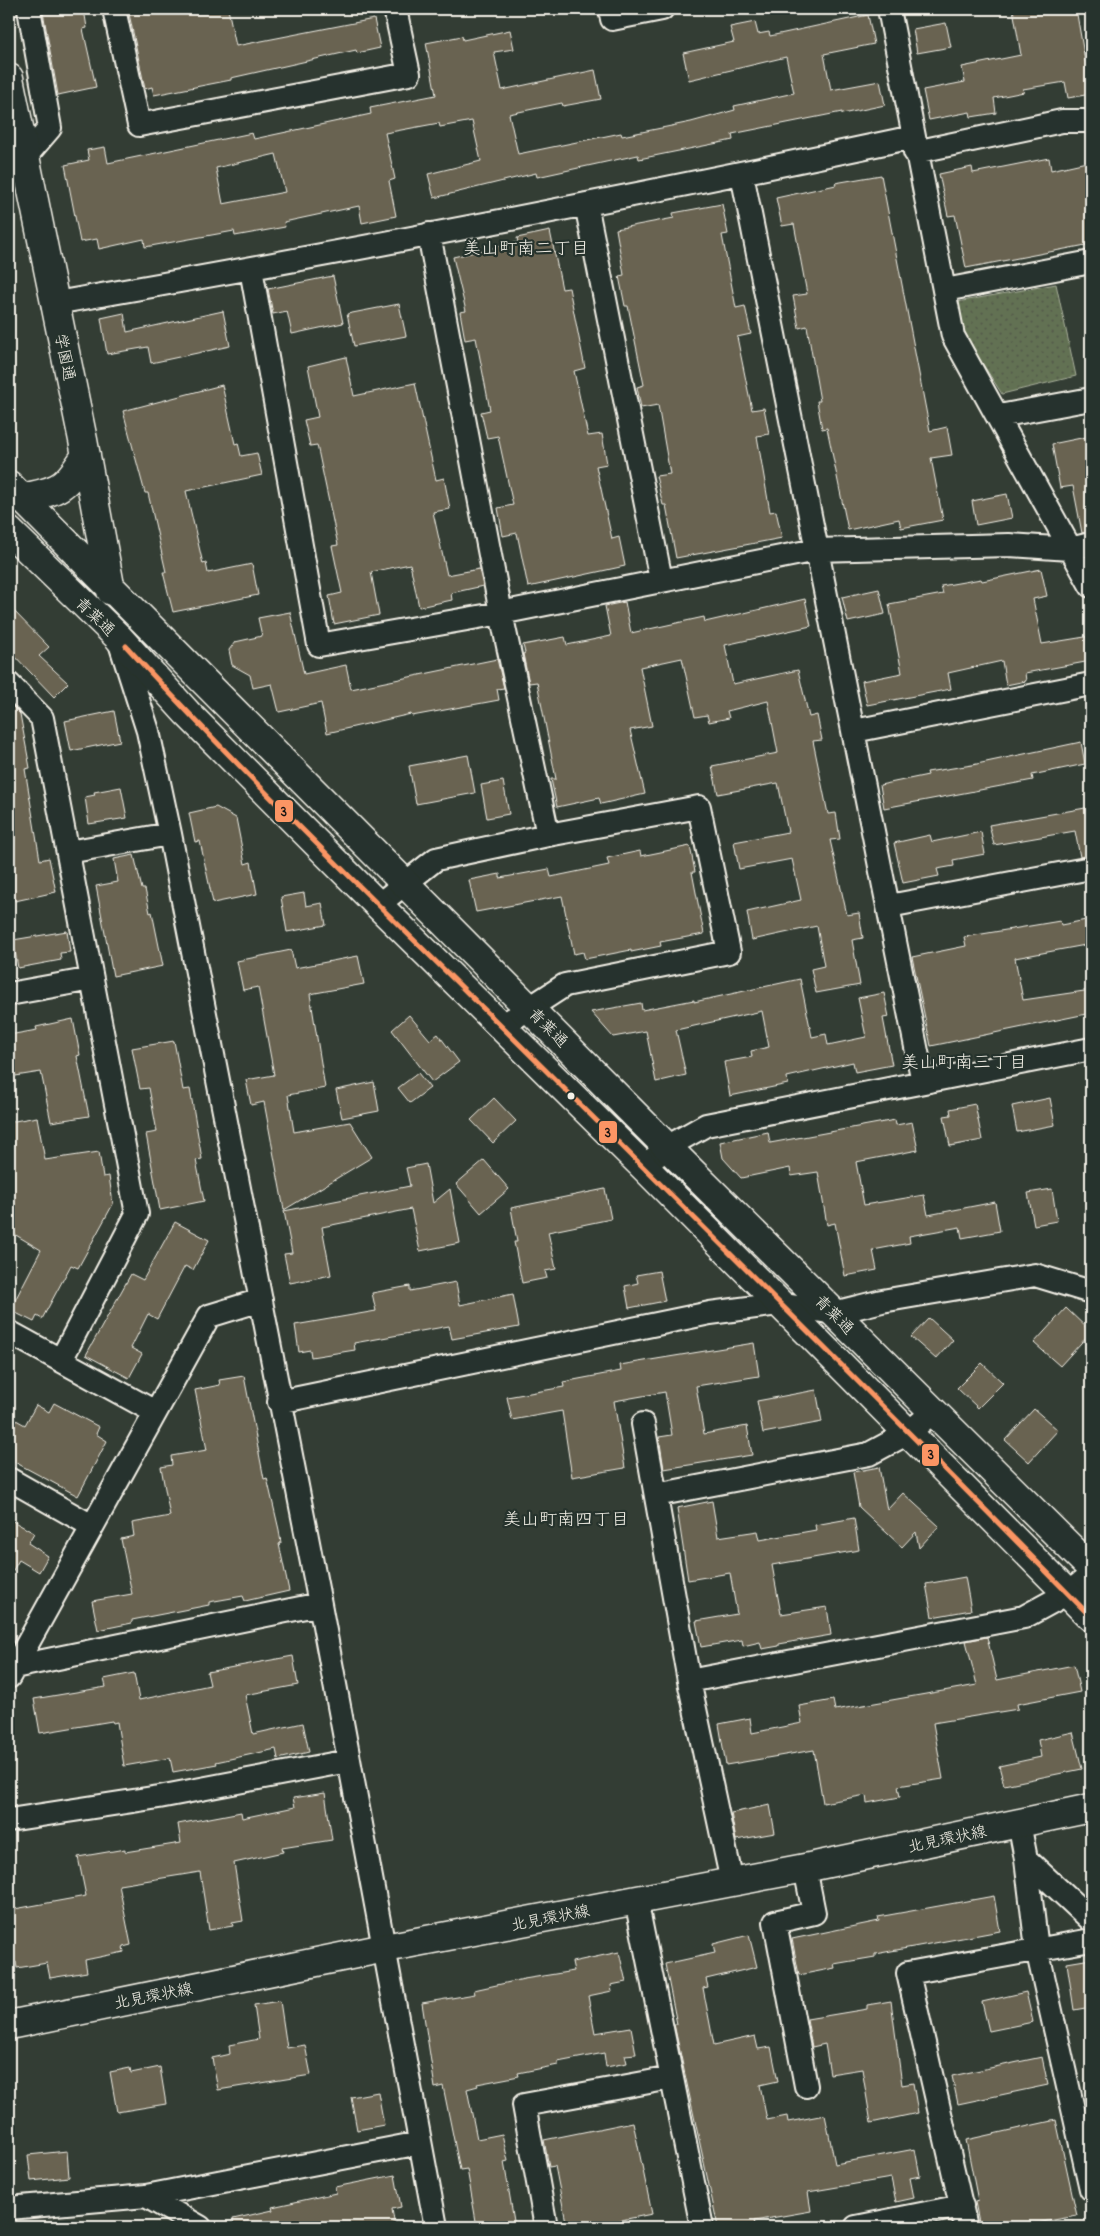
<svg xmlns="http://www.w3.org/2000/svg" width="1100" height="2236" font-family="'Indie Flower','Klee One',sans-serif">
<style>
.park{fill:url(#park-dots);stroke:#abb19d}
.building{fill:#696351;stroke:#f4f1e8;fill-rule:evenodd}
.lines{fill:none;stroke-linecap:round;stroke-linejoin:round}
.street-casing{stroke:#f4f1e8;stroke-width:26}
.secondary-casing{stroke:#f4f1e8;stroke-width:31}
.street{stroke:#26332d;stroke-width:22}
.secondary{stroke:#26332d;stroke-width:28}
.bus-1-casing{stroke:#26332d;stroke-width:9}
.bus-1{stroke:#fb9564;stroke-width:5}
.bus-dot{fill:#f4f1e8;stroke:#26332d;stroke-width:2}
.labels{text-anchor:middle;stroke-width:4.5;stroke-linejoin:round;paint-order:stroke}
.street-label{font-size:16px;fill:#f4f1e8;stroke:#26332d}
.neighbourhood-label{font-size:18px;fill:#f4f1e8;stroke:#26332d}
.line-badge{stroke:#26332d;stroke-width:2}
.pale-badge-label{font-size:14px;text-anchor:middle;font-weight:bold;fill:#111}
</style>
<defs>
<pattern id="park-dots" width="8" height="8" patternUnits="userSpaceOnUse" patternTransform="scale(1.25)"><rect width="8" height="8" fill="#627152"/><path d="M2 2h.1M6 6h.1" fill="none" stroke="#545a4b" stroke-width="1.8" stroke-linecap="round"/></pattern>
</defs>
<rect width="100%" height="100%" fill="#333d34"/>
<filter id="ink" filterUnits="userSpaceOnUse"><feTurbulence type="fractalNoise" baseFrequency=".02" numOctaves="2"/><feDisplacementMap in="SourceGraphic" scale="10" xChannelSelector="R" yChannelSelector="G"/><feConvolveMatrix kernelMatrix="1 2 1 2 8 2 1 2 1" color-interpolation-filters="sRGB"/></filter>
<g filter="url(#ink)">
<path class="park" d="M1056,284L1076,376L1002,394L961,330L957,302Z"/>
<path class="building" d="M59,9H84L87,28L83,29L96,87L58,95L43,12Z
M128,9H228L236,46L374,19L380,48L357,53L356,50L231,78V80L154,95L152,87L145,89Z
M1013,9H1076L1091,94L1068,98L1065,82L1023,89L1024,92L994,98L996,113L971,117L970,112L929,120L923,90L965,82L962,67L1021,55Z
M868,15L874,44L824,54L831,90L880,81L885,105L842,114V112L732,134L733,140L639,159L638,155L537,177L536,173L434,198L428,174L481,161L472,121L440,127L439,123L385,133L395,179L389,181L396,216L362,223L359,206L284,222L285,227L235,236L234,231L145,247L144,239L99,249L97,239L80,242L65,165L89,160L87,150L105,147L108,163L252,133L254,139L371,114L370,108L436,95L426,43L462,36L463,40L510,30L514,49L494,52L502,90L595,70L601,99L563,106L562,103L509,114L518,154L621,133L622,136L691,122L735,110L734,106L794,93L786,57L689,80L683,53L734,42L730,27L755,22L758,34L769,32L770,36ZM276,154L285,192L223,204L216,168Z
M946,23L951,47L917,53L913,29Z
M1049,158L1051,170L1091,161V244L966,268L955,215L948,216L939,174L972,167L973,173Z
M881,175L930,431L947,427L952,455L931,458L943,520L901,528L899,519L848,530L827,428L822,429L817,401H820L807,326L799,328L793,296L807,294L794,224L782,226L776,198L836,185L835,183Z
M722,204L728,234L722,235L736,308L745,306L751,334L737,337L752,410L764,408L769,434L757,436L770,512L776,511L782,538L676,558L666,505H663L656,476L670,474L658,405L641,408L637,387L644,385L628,306H625L619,276L624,275L616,229L674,218L673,213Z
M550,231L562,289L569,288L585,368L574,371L588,436L602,434L607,464L596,466L612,539L619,537L625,566L528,587L517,533L503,536L498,508L513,505L498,436L487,438L481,412L490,410L476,338L465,340L460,312L466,311L453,257L518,242L517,238Z
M333,276L343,323L292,334L287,311L273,314L268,289Z
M399,304L406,336L354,346L347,314Z
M223,311L230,346L151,363L148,347L107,354L101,318L124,313L127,332Z
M346,357L354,396L415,383L436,480L444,478L450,509L433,512L447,575L479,569L483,586L451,593L452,600L419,607L410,564L371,572L379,615L334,624L329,596L342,593L332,546L338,545L317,445L310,446L304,420L318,417L308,366Z
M222,385L235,444L238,443L241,456L257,453L262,475L186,491L203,564L206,563L208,573L252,564L258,595L173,612L163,572H166L148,493H145L123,411Z
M1091,436V531L1082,533L1073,486L1060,488L1052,444Z
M1007,494L1012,518L976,525L972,501Z
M1041,569L1047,596L1033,599L1042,644L1091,636V661L1025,673L1026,681L1006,685L1002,661L948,673L951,689L867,705L862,681L902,673L889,604L943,594L941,586L981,579L982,581Z
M879,589L885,614L848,622L842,597Z
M805,599L811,626L725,645L733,684L798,670L809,717L817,715L822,740L813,741L828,814L836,813L840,839L830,840L847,915L859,913L863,938L852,940L860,985L816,993L811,969L824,966L817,926L752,940L747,912L801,900L792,859L739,869L734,842L788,832L778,783L718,794L712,766L778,753L768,701L727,711L729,718L709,722L707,715L695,717L682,658L640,667L652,726L630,730L645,794L601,804L599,798L557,807L551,779H556L537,682L529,683L523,654L525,653L523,645L565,637L567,645L611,636L605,606L625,602L631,633L704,617L705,622Z
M9,606L49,647L39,656L68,683L54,697L9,650Z
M290,612L304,674L346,665L351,689L497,659L504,688L497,689L499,700L412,716L411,714L327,733L321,703L279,712L272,684L253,688L250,675L232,665L229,650L235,642L262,636L258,618Z
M12,706L20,714L30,768L25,769L40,860L49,858L56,892L15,901L9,869V707Z
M114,711L120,741L71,751L65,721Z
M1081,742L1085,764L1032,775L1033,780L884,808L880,785L928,775L927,772L972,765Z
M468,755L475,793L416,804L409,766Z
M503,781L509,814L487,818L481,785Z
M121,787L127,818L89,824L85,797L95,795L94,792Z
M216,807L236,818L245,864L251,862L257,894L213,903L200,841L195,842L189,813Z
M1091,807V855L1080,857L1075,831L994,845L989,825Z
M981,832L985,854L953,860L954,866L937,869L939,876L903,883L894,843L930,835L932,842Z
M690,846L695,872H692L704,934L660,942L661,946L631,952V950L585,959L583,952L574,954L562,896L476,912L469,880L500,874V878L549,869L551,877L609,865L607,858L640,851L641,856Z
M134,855L142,889H145L150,913L152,912L163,966L113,976L96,886L118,882L114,859Z
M304,893L306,906L322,903L326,925L287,932L281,897Z
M1091,919V944L1015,958L1023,1000L1091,990V1013L931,1046L912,957L966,946L964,937L1060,921L1061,925Z
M67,931L70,952L60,953L61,960L18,968L13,940Z
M291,950L295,968L358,956L364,984L310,994L325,1088L288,1095L294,1132L350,1122L372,1157L284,1210L264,1102L251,1105L246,1080L274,1075L258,987L243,990L237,961Z
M800,979L812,1037L826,1034L828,1045L866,1037L858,998L884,993L889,1017L883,1018L892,1065L855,1072L853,1062L787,1077L788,1084L730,1096L724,1062L752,1057L751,1051L769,1047L762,1011L676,1030L686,1075L656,1082L646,1031L613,1037L591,1012L641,1003L642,1010L694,1000V1002Z
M409,1015L430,1040L438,1034L459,1062L432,1082L392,1030Z
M73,1019L80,1055L77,1056L89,1116L51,1122L41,1072L9,1077V1035L37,1030L36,1027Z
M174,1041L183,1090L190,1089L202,1159L196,1160L204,1201L160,1210L146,1134L157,1132L149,1088L140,1089L132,1048Z
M418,1073L430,1088L410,1103L398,1088Z
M374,1082L379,1111L342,1118L336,1090Z
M494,1098L516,1121L493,1143L471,1120Z
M1050,1098L1055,1125L1017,1132L1012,1106Z
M975,1104L982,1140L950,1146L944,1116L951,1115L950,1109Z
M37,1117L45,1160L99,1152L103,1177L109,1176L113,1204L78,1268L71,1265L42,1319L37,1316L34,1322L10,1310L41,1250L9,1231V1122Z
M895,1120L896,1125L912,1122L918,1150L856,1162L864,1205L924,1195L928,1215L995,1202L1000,1231L962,1238L960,1227L909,1236L910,1243L873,1250L877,1270L845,1276L835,1223L827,1225L818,1172L791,1176L790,1168L741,1178L723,1158L720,1142L768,1132L770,1143Z
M484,1160L509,1189L481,1213L456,1184Z
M426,1164L433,1203L450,1189L460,1243L420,1251L411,1209L322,1227L331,1275L290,1283L284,1254L292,1253L284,1211L410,1186L406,1168Z
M605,1189L611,1219L548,1232L556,1269L545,1271L547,1278L522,1283L514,1242H517L511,1208Z
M1052,1189L1057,1221L1034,1225L1028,1193Z
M175,1222L209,1240L193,1270L185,1266L157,1319L148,1314L131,1348L142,1354L129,1378L86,1355L131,1274L143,1280Z
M659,1271L665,1301L629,1308L625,1286L638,1283L636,1275Z
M456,1282L460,1305L513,1294L519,1327L452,1339L449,1326L354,1343L355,1350L311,1357L310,1350L299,1352L295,1325L376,1311L372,1293L410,1286V1291Z
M1066,1308L1091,1332L1060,1366L1034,1343Z
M929,1318L953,1340L936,1359L911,1337Z
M754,1343L759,1376L696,1386L704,1434L747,1426L752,1455L664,1469L659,1437L672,1435L665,1392L614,1401L625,1468L572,1477L562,1411L512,1420L507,1397L564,1387L563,1382L621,1371L620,1365Z
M982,1363L1003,1383L978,1408L957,1388Z
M244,1376L264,1479L267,1478L279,1530L281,1543L279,1544L289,1591L245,1601L243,1596L209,1602V1605L132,1620V1623L98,1630L92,1601L132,1594L121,1539L134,1536L132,1523L170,1516L161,1467L172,1465L171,1456L207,1450L195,1390L220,1385L219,1380Z
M816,1390L822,1422L763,1433L757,1401Z
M54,1403L99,1427L96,1434L107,1441L78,1496L9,1459V1416L25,1425L36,1405L49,1412Z
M1034,1409L1058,1430L1029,1462L1005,1440Z
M879,1467L887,1510L903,1493L939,1526L919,1548L916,1532L902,1547L859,1507L853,1472Z
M712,1501L718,1537L758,1531L760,1540L816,1530L815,1525L854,1518L859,1550L772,1565L781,1614L827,1607L831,1635L779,1644V1646L762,1649L760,1642L743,1646L742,1640L701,1647L696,1621L737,1614L730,1573L688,1580L677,1508Z
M9,1519L34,1533L28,1543L48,1556L39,1572L19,1560L9,1577Z
M965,1577L971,1610L932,1617L926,1584Z
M987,1637L997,1680L1074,1665L1080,1692L1017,1704L1018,1709L933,1723L943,1779L898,1786L900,1797L867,1803L866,1795L823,1803L814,1750L726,1765L719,1724L750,1718L752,1733L802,1723L799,1706L833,1700L835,1710L977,1685L966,1641Z
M293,1656L298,1685L245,1695L253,1734L303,1723L309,1752L278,1759L276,1749L216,1762L217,1764L173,1772L170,1758L124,1766L117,1722L113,1723L112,1721L40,1733L34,1699L106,1687L104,1679L134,1673L139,1700L210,1685L207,1672Z
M1073,1732L1082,1769L1004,1785L999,1766L1041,1757L1038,1740Z
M325,1793L332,1840L282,1848L283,1852L234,1863L243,1921L232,1923L233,1926L209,1930L200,1872L119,1885L131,1945L123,1947L124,1952L85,1960L87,1972L50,1978L47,1963L17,1968L16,1962L9,1963V1910L86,1896L78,1857L125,1849V1852L181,1843L178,1824L241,1812L242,1818L295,1807L293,1798Z
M770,1805L775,1833L736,1840L731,1813Z
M994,1896L1000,1931L875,1954V1957L834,1964L835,1968L799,1975L792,1939L879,1921L878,1917Z
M749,1935L757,1967L706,1979L708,1987L703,1988L714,2045L755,2036L758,2049L771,2047L778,2081L760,2085L767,2120L787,2116L788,2122L825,2115L835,2164L915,2149L920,2176L910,2178L914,2198L896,2202L891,2178L808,2192L811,2211L754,2221L756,2227H718L674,2024H677L665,1964L715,1953L713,1944Z
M619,1952L626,1982L611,1985L612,1991L588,1996L595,2033L631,2027L636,2054L625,2055L627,2063L606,2067L604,2053L558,2062V2065L518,2073L519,2076L477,2084L478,2086L467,2089L477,2139L502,2134L508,2161L504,2162L515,2227H477L467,2169L460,2170L443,2086L435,2088L422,2003L475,1994L474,1990L524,1979L574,1971L572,1962Z
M1091,1959V2007L1074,2010L1067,1963Z
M1026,1992L1033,2022L989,2031L982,2002Z
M280,2001L287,2048L305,2045L311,2075L218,2090L212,2058L230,2054L229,2045L259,2039L254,2005Z
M891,2001L902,2085L913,2083L918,2113L871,2123L862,2069L830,2074L825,2044L812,2047L807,2019L867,2009V2005Z
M1042,2057L1048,2085L958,2104L952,2076Z
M160,2067L166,2104L117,2112L110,2072L130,2068L131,2073Z
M378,2092L384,2125L357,2130L351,2097Z
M1056,2120L1077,2216L1013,2227H980L975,2202L978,2201L966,2140Z
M633,2122L652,2214L586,2227H567L555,2166L549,2167L544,2140Z
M67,2151L69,2177L31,2181L28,2155Z
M395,2175L401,2207L392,2209L395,2227H234L233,2219L273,2210L272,2207L336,2193L335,2187Z"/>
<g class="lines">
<g class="street-casing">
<path id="street" d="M114,9L139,125L409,74L395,9
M610,9L612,19L662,9
M889,9L953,336L1091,586
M15,147L26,156L50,128L29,9
M915,152L1062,121H1091
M742,174L923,1082
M586,204L661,580
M429,234L501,613L548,835
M251,269L319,645L501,613L816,550L1009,545L1070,549L1091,544
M945,290L1091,262
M56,303C342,253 628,198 913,137
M999,416L1091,399
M119,640L148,731L170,834L320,1604L436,2227
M9,684L42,718L137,1214L61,1360
M854,731L1091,684
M68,852L170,834
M378,905L436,859L548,835L699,807L729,952L565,985L502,1026
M889,906L1091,868
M9,994L92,979
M644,1167L667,1147L706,1125L1091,1049
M9,1332L155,1412
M279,1402L710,1313L779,1304L834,1313L882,1301L1035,1275L1091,1292
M643,1424L689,1681L732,1882
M9,1479L92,1526
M656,1495L869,1454L908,1433L933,1412
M14,1667L320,1604
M9,1677L209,1316L261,1300
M689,1681L1024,1617L1068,1593L1091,1575
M9,1820L159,1797L348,1761
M1019,1823L1026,1859L1037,1949L1091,2189
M1026,1859L1091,1920
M805,1868L814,1913L775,1922L806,2086
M636,1900L702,2227
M146,2196L200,2227
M9,2208L146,2196L420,2143
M546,2227L524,2105L671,2078
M856,2227L962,2206
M966,2227L908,1973L1091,1940"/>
</g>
<g class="secondary-casing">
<path id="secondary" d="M9,78L83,440L111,591
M9,485L667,1147L1091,1568
M21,498C60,491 65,488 86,455
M9,531L118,637L187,713L378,905L644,1167L1091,1617
M9,2025L385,1948L805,1868L1091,1808"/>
</g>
<use href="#street" class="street"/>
<use href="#secondary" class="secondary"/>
<g class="bus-1-casing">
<path id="bus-1" d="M126,646C247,778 376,902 503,1028C700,1223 897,1419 1091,1617"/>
</g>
<use href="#bus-1" class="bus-1"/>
</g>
</g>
<circle class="bus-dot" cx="571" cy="1096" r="4.5"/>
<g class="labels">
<g class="street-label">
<text transform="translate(66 357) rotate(79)" y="6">学園通</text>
<text transform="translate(96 616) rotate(44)" y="6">青葉通</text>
<text transform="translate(549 1027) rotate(45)" y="6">青葉通</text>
<text transform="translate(835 1314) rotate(45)" y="6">青葉通</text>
<text transform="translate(947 1838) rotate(-12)" y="6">北見環状線</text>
<text transform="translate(550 1917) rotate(-11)" y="6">北見環状線</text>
<text transform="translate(153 1995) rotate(-11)" y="6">北見環状線</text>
</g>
<g class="neighbourhood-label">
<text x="526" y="254">美山町南二丁目</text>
<text x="964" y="1068">美山町南三丁目</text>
<text x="566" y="1525">美山町南四丁目</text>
</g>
</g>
<g class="line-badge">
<rect x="274" y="799" width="20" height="24" rx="5" fill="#fb9564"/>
<rect x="598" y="1120" width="20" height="24" rx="5" fill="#fb9564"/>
<rect x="921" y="1443" width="19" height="24" rx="5" fill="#fb9564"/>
</g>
<g class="pale-badge-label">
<text x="284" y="816">3</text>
<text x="608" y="1137">3</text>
<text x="931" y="1459">3</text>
</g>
<rect width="1100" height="2236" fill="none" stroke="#26332d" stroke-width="30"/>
<rect x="15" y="15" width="1070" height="2206" fill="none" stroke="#f4f1e8" stroke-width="2" filter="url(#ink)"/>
</svg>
